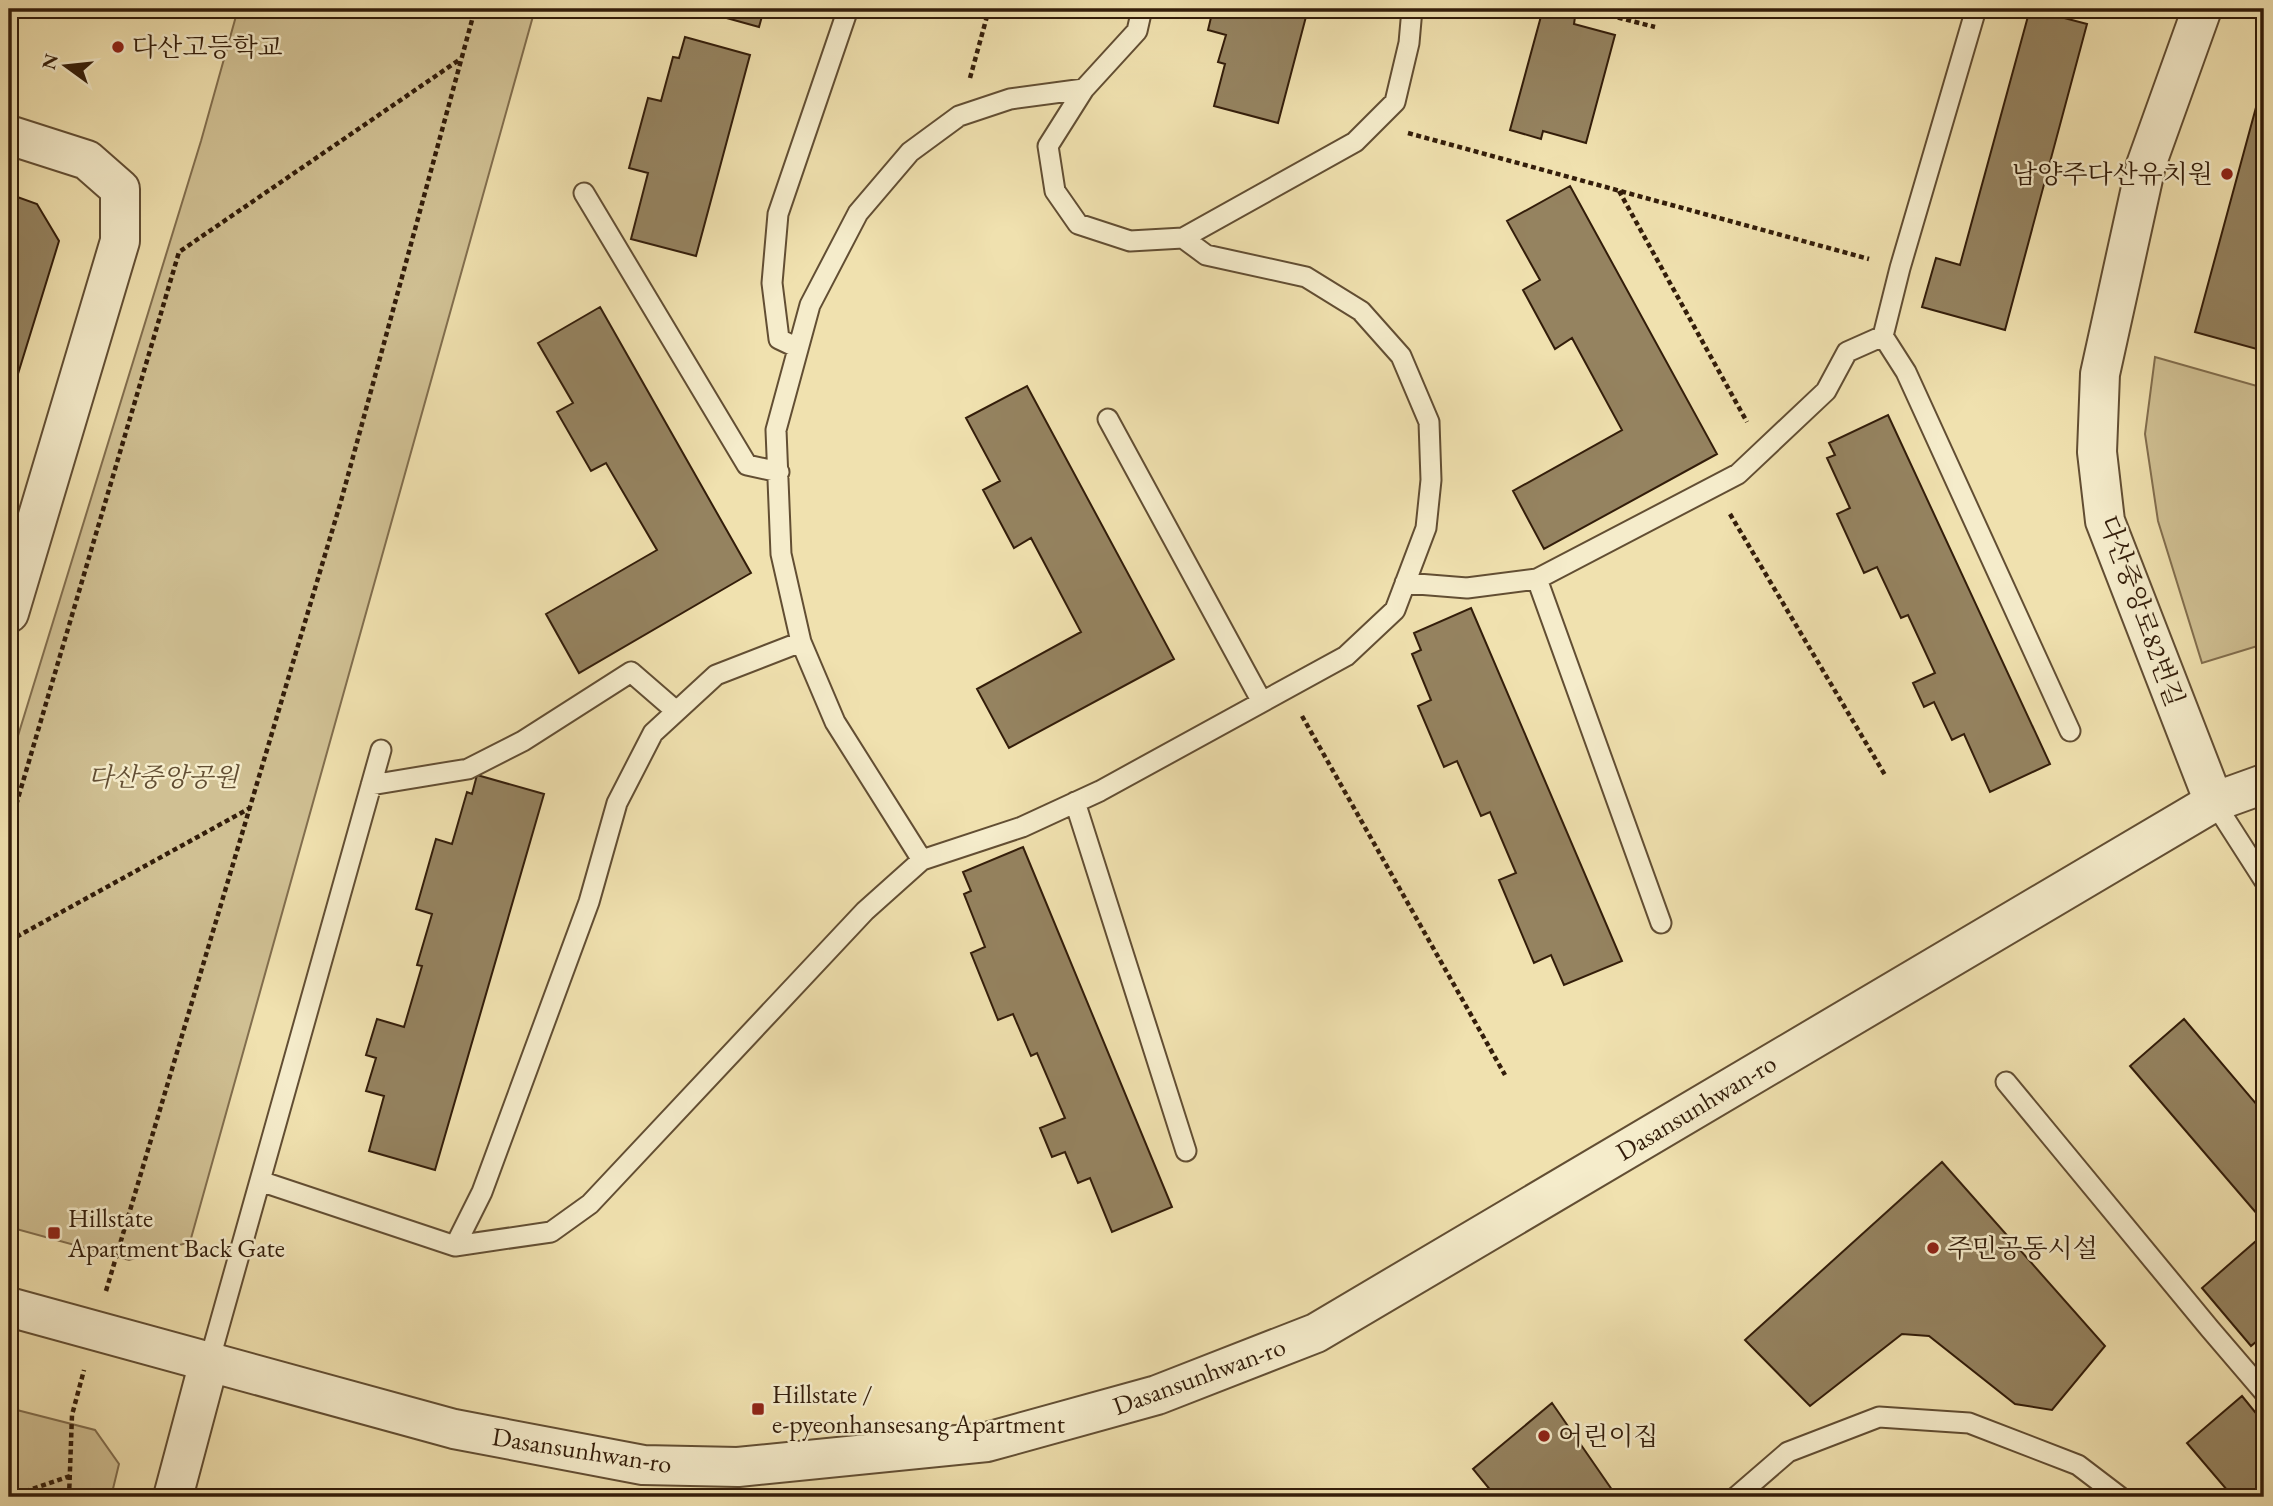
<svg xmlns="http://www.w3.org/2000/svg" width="2273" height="1506" font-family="'EB Garamond','Noto Serif KR',serif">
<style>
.green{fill:#d0c093;stroke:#826e4e;stroke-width:2}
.building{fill:#958360;stroke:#331d0a;stroke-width:2}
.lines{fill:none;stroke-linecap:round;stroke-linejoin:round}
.service-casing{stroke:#624e33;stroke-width:23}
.minor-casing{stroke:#624e33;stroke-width:42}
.tertiary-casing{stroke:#624e33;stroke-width:42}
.path{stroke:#331d0a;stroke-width:4.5;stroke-dasharray:5 3.5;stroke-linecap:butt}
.service{stroke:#f5eccb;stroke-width:19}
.minor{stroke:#f5eccb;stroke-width:38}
.tertiary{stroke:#f5eccb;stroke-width:38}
.poi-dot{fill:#8f2418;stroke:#f5eccb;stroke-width:2.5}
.labels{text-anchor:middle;stroke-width:5;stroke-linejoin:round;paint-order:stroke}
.poi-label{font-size:26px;fill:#331d0a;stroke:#f5eccb;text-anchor:start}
.street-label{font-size:26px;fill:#331d0a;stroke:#f5eccb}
.park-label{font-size:26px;font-style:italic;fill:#624e33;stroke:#f5eccb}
</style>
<rect width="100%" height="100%" fill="#f0e1af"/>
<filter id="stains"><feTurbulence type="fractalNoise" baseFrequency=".00286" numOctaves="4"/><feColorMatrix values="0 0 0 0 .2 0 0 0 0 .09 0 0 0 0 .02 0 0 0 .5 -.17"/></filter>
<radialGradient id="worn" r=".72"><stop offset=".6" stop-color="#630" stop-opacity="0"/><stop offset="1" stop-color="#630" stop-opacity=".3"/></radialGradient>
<path class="green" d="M238,9H535L190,1242L129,1260L9,1227V765L201,141Z
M2155,357L2264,388V644L2202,663L2158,521L2145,434Z
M9,1408L95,1430L119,1464L111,1497H9Z"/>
<path class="building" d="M694,9H764L759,27Z
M1213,9H1308L1278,123L1214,106L1225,64L1218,62L1226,35L1208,30Z
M1543,9L1575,17L1574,24L1615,35L1586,143L1543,131L1541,139L1510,130Z
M2030,9L2087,24L2005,330L1922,307L1936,258L1960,265Z
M685,37L750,55L696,256L631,239L648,173L629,168L648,98L661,101L673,57L679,58Z
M2258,100L2264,102V351L2195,332Z
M1570,186L1717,454L1544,549L1513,491L1622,430L1572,338L1555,349L1523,290L1540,280L1507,221Z
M9,194L37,204L59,241L9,403Z
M600,307L751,573L579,673L546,614L657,550L606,463L591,471L557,412L573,403L538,343Z
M1027,386L1174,659L1009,748L977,689L1081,632L1031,538L1014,548L983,490L1000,481L966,418Z
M1888,415L2050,764L1990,792L1964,734L1952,740L1934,702L1924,707L1913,683L1935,673L1908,615L1901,618L1877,567L1864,573L1837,514L1850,508L1827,458L1835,455L1829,443Z
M1471,608L1622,961L1564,985L1551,955L1534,963L1499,880L1516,873L1490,812L1481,816L1457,761L1444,767L1418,706L1431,700L1412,654L1421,650L1414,633Z
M477,775L544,794L435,1170L369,1151L384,1096L366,1091L376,1058L366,1055L377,1019L404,1027L422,966L417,965L432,914L416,909L436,839L452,844L467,792L472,794Z
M1023,847L1172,1207L1112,1232L1090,1178L1078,1183L1065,1152L1052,1157L1040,1128L1065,1118L1037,1053L1031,1056L1013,1014L998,1020L971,953L985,947L964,894L971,891L963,872Z
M2184,1019L2264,1113V1222L2130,1066Z
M1942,1162L2105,1346L2052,1410L2015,1404L1929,1336L1902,1334L1810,1406L1745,1340Z
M2264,1234V1335L2251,1346L2202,1288Z
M2242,1396L2264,1423V1497H2233L2187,1443Z
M1552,1403L1617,1497H1496L1473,1469Z"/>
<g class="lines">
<g class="service-casing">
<path id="service" d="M1142,9L1137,31L1084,89L1048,146L1055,191L1078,224L1130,241L1183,238L1355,142L1395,102L1409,43L1412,9
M584,193L747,465L779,472
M1883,336L1906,372L2070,731
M798,348L779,339L772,283L778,214L848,9
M1108,419L1262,702
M1537,579L1661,923
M1405,583L1467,588L1537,579L1738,474L1826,391L1847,352L1883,336L1900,268L1976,9
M371,785L468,769L523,741L631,672L676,711
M1075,802L1186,1151
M2214,802L2264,880
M922,860L835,722L801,642L781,554L776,430L810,305L858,213L910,152L959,116L1010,99L1084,89
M2006,1082L2210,1329L2264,1392
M260,1181L455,1246L551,1232L590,1204L865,911L922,860L1022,827L1100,791L1346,656L1395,610L1426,528L1431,480L1429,422L1401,356L1361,311L1306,277L1206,255L1183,238
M455,1246L482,1192L589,902L617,803L653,733L716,675L801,642
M209,1362L381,750
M1736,1497L1788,1452L1879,1417L1969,1423L2078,1465L2120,1497"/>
</g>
<g class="minor-casing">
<path id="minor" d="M2202,9L2146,165L2100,374L2097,452L2105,521L2214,802
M9,135L87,160L120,189V241L9,613
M173,1497L209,1362"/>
</g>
<g class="tertiary-casing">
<path id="tertiary" d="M9,1307L454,1429L643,1465L738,1467L987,1442L1157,1395L1316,1333L2214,802L2264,784"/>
</g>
<path class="path" d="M1585,9L1655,27
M970,78L989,9
M1408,133L1869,259
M1619,191L1747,422
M1730,514L1885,775
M1302,716L1505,1075
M9,829L179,252L459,60
M9,941L250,808
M106,1291L341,501L475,9
M9,1497L70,1476
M69,1497L72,1415L84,1370"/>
<use href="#service" class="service"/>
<use href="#minor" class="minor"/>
<use href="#tertiary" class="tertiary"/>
</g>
<g class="poi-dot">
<circle cx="118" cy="47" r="7"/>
<circle cx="2227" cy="174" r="7"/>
<rect x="47" y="1226" width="14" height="14" rx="3.5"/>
<circle cx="1933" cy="1248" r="7"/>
<rect x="751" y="1402" width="14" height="14" rx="3.5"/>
<circle cx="1544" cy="1436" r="7"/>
</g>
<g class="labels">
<g class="poi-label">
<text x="132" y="56">다산고등학교</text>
<text x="2213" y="183" text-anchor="end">남양주다산유치원</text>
<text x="68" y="1227">Hillstate<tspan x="68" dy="30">Apartment Back Gate</tspan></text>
<text x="1947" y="1257">주민공동시설</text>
<text x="772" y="1403">Hillstate /<tspan x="772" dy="30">e-pyeonhansesang Apartment</tspan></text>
<text x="1558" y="1445">어린이집</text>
</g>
<g class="street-label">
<text transform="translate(2142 611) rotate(70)" y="9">다산중앙로82번길</text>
<text transform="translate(1696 1107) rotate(-31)" y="9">Dasansunhwan-ro</text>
<text transform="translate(1199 1376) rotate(-20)" y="9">Dasansunhwan-ro</text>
<text transform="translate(582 1450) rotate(9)" y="9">Dasansunhwan-ro</text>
</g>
<g class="park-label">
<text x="163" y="786">다산중앙공원</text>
</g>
</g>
<rect width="2273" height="1506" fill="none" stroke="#f0e1af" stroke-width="35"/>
<rect x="10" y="10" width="2252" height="1485" fill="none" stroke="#331d0a" stroke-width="3.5"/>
<rect x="18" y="18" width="2238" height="1471" fill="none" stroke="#331d0a" stroke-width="2"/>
<g transform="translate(66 66) rotate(285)" stroke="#f5eccb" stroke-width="5" paint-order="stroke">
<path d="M0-5L12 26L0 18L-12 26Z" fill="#331d0a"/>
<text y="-10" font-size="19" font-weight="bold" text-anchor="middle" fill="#331d0a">N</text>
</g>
<rect width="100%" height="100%" filter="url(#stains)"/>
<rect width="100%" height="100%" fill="url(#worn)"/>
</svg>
